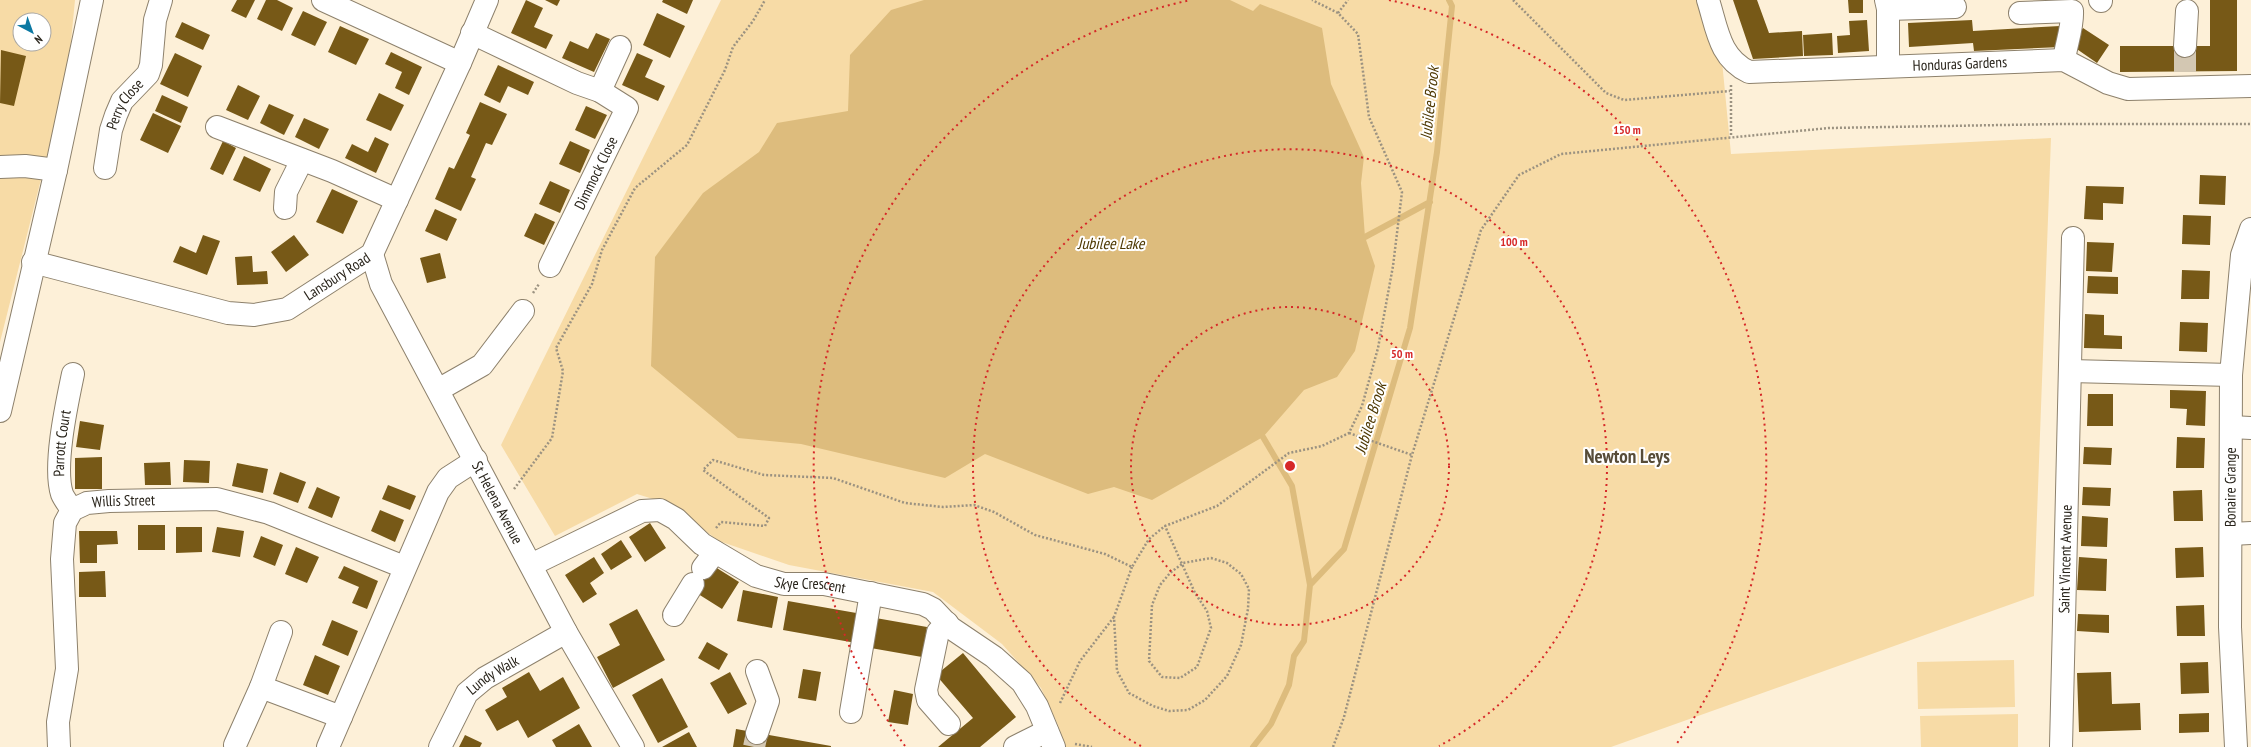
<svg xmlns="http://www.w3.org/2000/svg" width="2251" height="747" font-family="'PT Sans Narrow',sans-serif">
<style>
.green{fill:#f7dba6;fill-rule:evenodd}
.water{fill:#ddbc7d}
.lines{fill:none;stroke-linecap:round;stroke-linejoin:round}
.stream{stroke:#ddbc7d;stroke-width:6}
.building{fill:#775917}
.minor-tunnel{stroke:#d3c7b2;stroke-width:22;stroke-dasharray:22 11;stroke-linecap:butt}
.minor-casing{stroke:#8d816c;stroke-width:24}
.path{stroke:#9b9281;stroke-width:2.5;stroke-dasharray:2 2;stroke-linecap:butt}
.minor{stroke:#fff;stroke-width:22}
.ring{fill:none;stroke:#d62828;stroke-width:2;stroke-dasharray:2 4}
.labels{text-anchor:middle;stroke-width:4;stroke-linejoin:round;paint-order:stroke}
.street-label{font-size:15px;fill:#29241b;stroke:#fff}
.water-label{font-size:16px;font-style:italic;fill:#4e3802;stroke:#fff}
.district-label{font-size:19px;font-weight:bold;fill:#574c38;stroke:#fff}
.centre{fill:#d62828;stroke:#fff;stroke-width:2}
.ring-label{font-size:12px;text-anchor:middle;font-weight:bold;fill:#d62828;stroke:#fff;stroke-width:4;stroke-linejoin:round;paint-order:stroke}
</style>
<rect width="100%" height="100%" fill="#fdf0d8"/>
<path class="green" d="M0,0H75L68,72L0,342ZM20,20H44V44H20Z
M721,0H1698L1722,61L1731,154L2051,138L2034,596L1611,747H1065L1058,725L1041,688L1002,644L933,592L789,565L719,541L669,504L637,494L555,536L501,445Z
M2014,660L2015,707L1918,709L1917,662Z
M2018,714V747H1921L1920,716Z"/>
<path class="water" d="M924,0H1230L1253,11L1260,4L1322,28L1331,84L1364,157L1361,183L1365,237L1375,266L1355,351L1337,377L1304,390L1263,437L1152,500L1114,487L1088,494L985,454L945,478L801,444L738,438L651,366L655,257L703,193L759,152L777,123L848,111L850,55L891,10Z"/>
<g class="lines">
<path class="stream" d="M1365,237L1430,202
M1263,437L1292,486L1310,585
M1253,747L1271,724L1289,685L1294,656L1304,641L1310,585L1344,549L1410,328L1437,152L1452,6L1449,0"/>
</g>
<path class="building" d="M237,0H255L246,18L231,11Z
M266,0H277L293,8L282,31L257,19Z
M526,0L543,8L534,27L553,35L546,49L511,33Z
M545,0H560L557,6Z
M663,0H693L687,14L662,2Z
M1733,0H1757L1769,33L1802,31L1803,56L1753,59Z
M1848,0H1863V13H1849Z
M2210,0H2237V71L2120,72V46H2210Z
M303,11L327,22L315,46L291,35Z
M657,13L685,26L670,58L643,45Z
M1867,20L1869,51L1838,53L1837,36L1850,35L1849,21Z
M1972,20L1973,31L2060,26L2061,47L1974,51L1973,43L1909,47L1908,23Z
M182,22L210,35L203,50L175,37Z
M340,26L369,39L356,65L328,52Z
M2083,28L2109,45L2097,63L2071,45Z
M596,33L610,39L594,72L562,58L570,41L588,49Z
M1832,33L1833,55L1804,56L1803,35Z
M1,50L26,56L14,106L0,103Z
M391,52L422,67L409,95L395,88L402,72L385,64Z
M175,53L202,66L188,97L160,84Z
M637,53L653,60L645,77L665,86L658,101L622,85Z
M498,65L534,82L528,95L508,86L500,103L484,95Z
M238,85L260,96L248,120L226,110Z
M379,93L404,105L391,131L366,120Z
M162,95L188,107L181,123L155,111Z
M480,102L507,114L492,145L486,143L471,177L476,179L461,211L435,199L449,167L454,169L470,135L466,133Z
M269,104L294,115L284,135L260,123Z
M586,106L607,115L595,139L575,130Z
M153,113L181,126L168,153L140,140Z
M304,118L329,129L319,149L295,137Z
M375,137L389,144L376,173L345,158L352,144L368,152Z
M223,141L236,148L223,175L210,169Z
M570,141L590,150L580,173L559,164Z
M244,156L271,169L260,192L233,180Z
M2200,175L2226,176L2225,205L2199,204Z
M550,181L570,190L560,213L539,204Z
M2086,186L2124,187L2123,204L2103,203V220L2084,219Z
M332,189L358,201L343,234L316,222Z
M435,209L457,219L447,241L425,231Z
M535,213L555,222L544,245L524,236Z
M2183,215L2211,216L2210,245L2182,244Z
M203,235L220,241L207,275L173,262L180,246L196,253Z
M294,235L309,255L286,272L271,252Z
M2087,242L2114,243L2112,272L2086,271Z
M440,253L446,278L427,283L420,258Z
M252,256L253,272L267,271L268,284L237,285L235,257Z
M2182,270L2210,271L2209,299H2181Z
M2088,276L2118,277V294L2087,293Z
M2085,314L2104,315V335L2122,336V349L2084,348Z
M2180,322L2208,323L2207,352L2179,351Z
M2170,390L2206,391L2205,426L2186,425L2187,409L2170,408Z
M2088,394H2113V426H2087Z
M80,421L104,425L100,450L76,447Z
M2177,437L2205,438L2204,468H2176Z
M2084,447L2112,448L2111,465L2083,464Z
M102,457V489H75V458Z
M184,460L210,461L209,483L183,482Z
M170,462L171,485H145L144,463Z
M237,463L268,469L263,493L232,486Z
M280,472L306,482L298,503L273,494Z
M388,485L416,496L410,510L382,499Z
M317,487L340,497L332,518L308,508Z
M2083,487L2111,488L2110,506L2082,505Z
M2202,490L2203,521H2174L2173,491Z
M380,510L404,520L395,542L371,531Z
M2082,516L2108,518L2107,547L2081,546Z
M650,523L666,548L645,562L629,537Z
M138,525H165V550H138Z
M176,527H202V552L176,553Z
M217,527L244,531L240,557L212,552Z
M79,531H117L118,544L97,545V563H80Z
M261,536L283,545L275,566L253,557Z
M621,540L632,557L611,570L601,554Z
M296,547L319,557L307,583L285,574Z
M2203,547L2204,577L2176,578L2175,548Z
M594,557L604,573L590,583L597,594L583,603L565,575Z
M2079,557L2107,559L2106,591L2077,590Z
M712,565L739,582L722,609L695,592Z
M344,566L378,581L367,609L352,603L359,587L338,578Z
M105,571L106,597H79V572Z
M743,590L778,597L772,628L737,621Z
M788,601L862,614L856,643L783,630Z
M2204,605L2205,636H2177L2176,606Z
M637,609L665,660L613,688L597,657L620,645L609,624Z
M2078,614L2109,615V633L2077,631Z
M870,617L927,627L922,657L865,647Z
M332,620L358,631L348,656L322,645Z
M707,642L728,654L719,670L698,658Z
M963,653L1016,717L980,747H938L973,718L936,675Z
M315,655L340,666L328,695L303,685Z
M2208,662L2209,693L2181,694L2180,663Z
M803,669L821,672L816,701L798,698Z
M529,672L540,691L563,677L580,708L528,738L518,720L497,731L485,710L507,697L502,688Z
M730,672L747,704L728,714L710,683Z
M2111,672L2112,704L2140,703L2141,730L2079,732L2077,673Z
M662,678L688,727L658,743L632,695Z
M894,690L913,694L908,725L888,722Z
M2209,713V732L2179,733V714Z
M579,724L592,747H556L552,740Z
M736,729L831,746V747H733Z
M689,732L697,747H662Z
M465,735L482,743L480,747H459Z"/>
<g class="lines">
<path class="minor-tunnel" d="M2185,72V46
M754,747L757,733"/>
<g class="minor-casing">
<g id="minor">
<path d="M323,0L460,63"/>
<path id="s1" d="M1708,0C1717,28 1719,58 1749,72L2064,60L2108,83L2128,89L2251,86"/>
<path d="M1886,0L1888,9V65"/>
<path d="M2100,0L2101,1"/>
<path d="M1888,9L1955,7"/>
<path d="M2020,13L2072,11C2073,27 2066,44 2064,60"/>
<path d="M472,33L577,83L600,91L627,108L550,266"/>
<path d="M2185,46L2187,11"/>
<path d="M600,91L620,47"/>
<path d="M217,127L332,171L397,200"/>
<path d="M0,167L25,166L56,170"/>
<path id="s2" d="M105,168L111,130L116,115L122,101L148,74L151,65L155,20L161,0"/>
<path d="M285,208L286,192L302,160"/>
<path id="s3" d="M372,254L381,284L566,632L633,747"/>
<path id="s4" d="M33,262L228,313L254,315L287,309L372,254L460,63L487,0"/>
<path d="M2070,371L2231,375"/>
<path d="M438,390L482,365L523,311"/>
<path d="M0,411L56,170L92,0"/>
<path d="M2231,427L2251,428"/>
<path id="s5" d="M72,510C69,505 64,499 62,494C53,466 67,403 73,374"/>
<path d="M2231,534L2251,533"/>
<path id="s6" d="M531,565L642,511L660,510L676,519L702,544L756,576L784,584H824L923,604L933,609L951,628L994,657L1022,682L1037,706L1054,747"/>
<path d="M703,568L715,552"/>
<path d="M674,615L693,584"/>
<path d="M947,623L938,632L926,690L928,700L949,724"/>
<path d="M261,687L341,717"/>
<path d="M851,712L871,593"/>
<path d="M757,733L768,701L757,671"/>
<path d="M235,745L261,687L281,632"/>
<path id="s7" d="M59,747L58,722L67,669L62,559L65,523L72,510L87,503L109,501L217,499L269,513L404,567"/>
<path d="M328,747L438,492L448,478L476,460"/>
<path id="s8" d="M440,747L467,693L485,678L566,632"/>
<path d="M1015,747L1047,731"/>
<path id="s9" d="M2061,747L2073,238"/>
<path id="s10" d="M2236,747L2230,627L2231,375L2242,255L2251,229"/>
</g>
</g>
<path class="path" d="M1513,0L1606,93L1624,100L1730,91
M1338,13L1348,0
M1731,85V136
M533,293L539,284
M1349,433L1412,455
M514,489L552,438L563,371L556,348L592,284L602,250L635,188L687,145L725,70L733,47L753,21L765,0
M716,528L721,522L765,526L769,518L703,470L713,460L764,475L833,478L905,503L943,507L974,505L994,512L1035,535L1105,554L1132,567L1149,539L1165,526L1217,506L1289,453L1322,446L1349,433L1362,406L1378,348L1393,266L1402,192L1369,117L1358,34L1338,13L1312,0
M1132,567L1114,617L1117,671L1129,693L1153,706L1169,711L1188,710L1205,700L1227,676L1241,645L1248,609L1249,589L1241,574L1227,563L1211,558L1183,563L1170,573L1160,585L1152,605L1149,661L1162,677L1180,678L1197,667L1211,628L1207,611L1195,593L1165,526
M1060,703L1080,661L1114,617
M1075,744L1092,747
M1333,747L1344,717L1412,455L1481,230L1519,175L1561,154L1829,128L2061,124H2251"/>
<use href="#minor" class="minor"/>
</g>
<g class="ring">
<circle cx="1290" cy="466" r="159"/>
<path d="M1141 746A317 317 0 1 1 1439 746"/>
<path d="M905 746A476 476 0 0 1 1191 0M1389 0A476 476 0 0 1 1675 746"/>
</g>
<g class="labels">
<g class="street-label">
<text dy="5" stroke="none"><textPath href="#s1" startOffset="297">Honduras Gardens</textPath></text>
<text dy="5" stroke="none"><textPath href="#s2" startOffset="68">Perry Close</textPath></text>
<text transform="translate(596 173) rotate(-64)" y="5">Dimmock Close</text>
<text dy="5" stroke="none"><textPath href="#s4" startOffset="321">Lansbury Road</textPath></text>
<text dy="5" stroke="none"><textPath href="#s5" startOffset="70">Parrott Court</textPath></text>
<text dy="5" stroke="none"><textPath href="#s10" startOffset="260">Bonaire Grange</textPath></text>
<text dy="5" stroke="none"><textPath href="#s7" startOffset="293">Willis Street</textPath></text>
<text dy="5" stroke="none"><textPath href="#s3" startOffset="279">St Helena Avenue</textPath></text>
<text dy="5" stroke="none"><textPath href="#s9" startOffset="188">Saint Vincent Avenue</textPath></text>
<text dy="5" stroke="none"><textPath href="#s6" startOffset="314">Skye Crescent</textPath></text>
<text dy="5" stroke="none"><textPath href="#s8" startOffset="92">Lundy Walk</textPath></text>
</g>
<g class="water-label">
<text transform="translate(1429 103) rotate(-84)" y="6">Jubilee Brook</text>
<text x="1111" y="249">Jubilee Lake</text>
<text transform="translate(1370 418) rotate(-73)" y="6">Jubilee Brook</text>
</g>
<g class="district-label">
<text x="1627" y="463">Newton Leys</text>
</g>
</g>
<circle cx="1290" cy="466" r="6" class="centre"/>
<g class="ring-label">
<text x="1627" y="134">150 m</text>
<text x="1514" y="246">100 m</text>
<text x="1402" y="358">50 m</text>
</g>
<g transform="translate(32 32) rotate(139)"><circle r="19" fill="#ffffff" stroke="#a9a7a4"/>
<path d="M0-3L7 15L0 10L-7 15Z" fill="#0b78a2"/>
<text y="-6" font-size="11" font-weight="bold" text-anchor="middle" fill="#29241b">N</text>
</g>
</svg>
